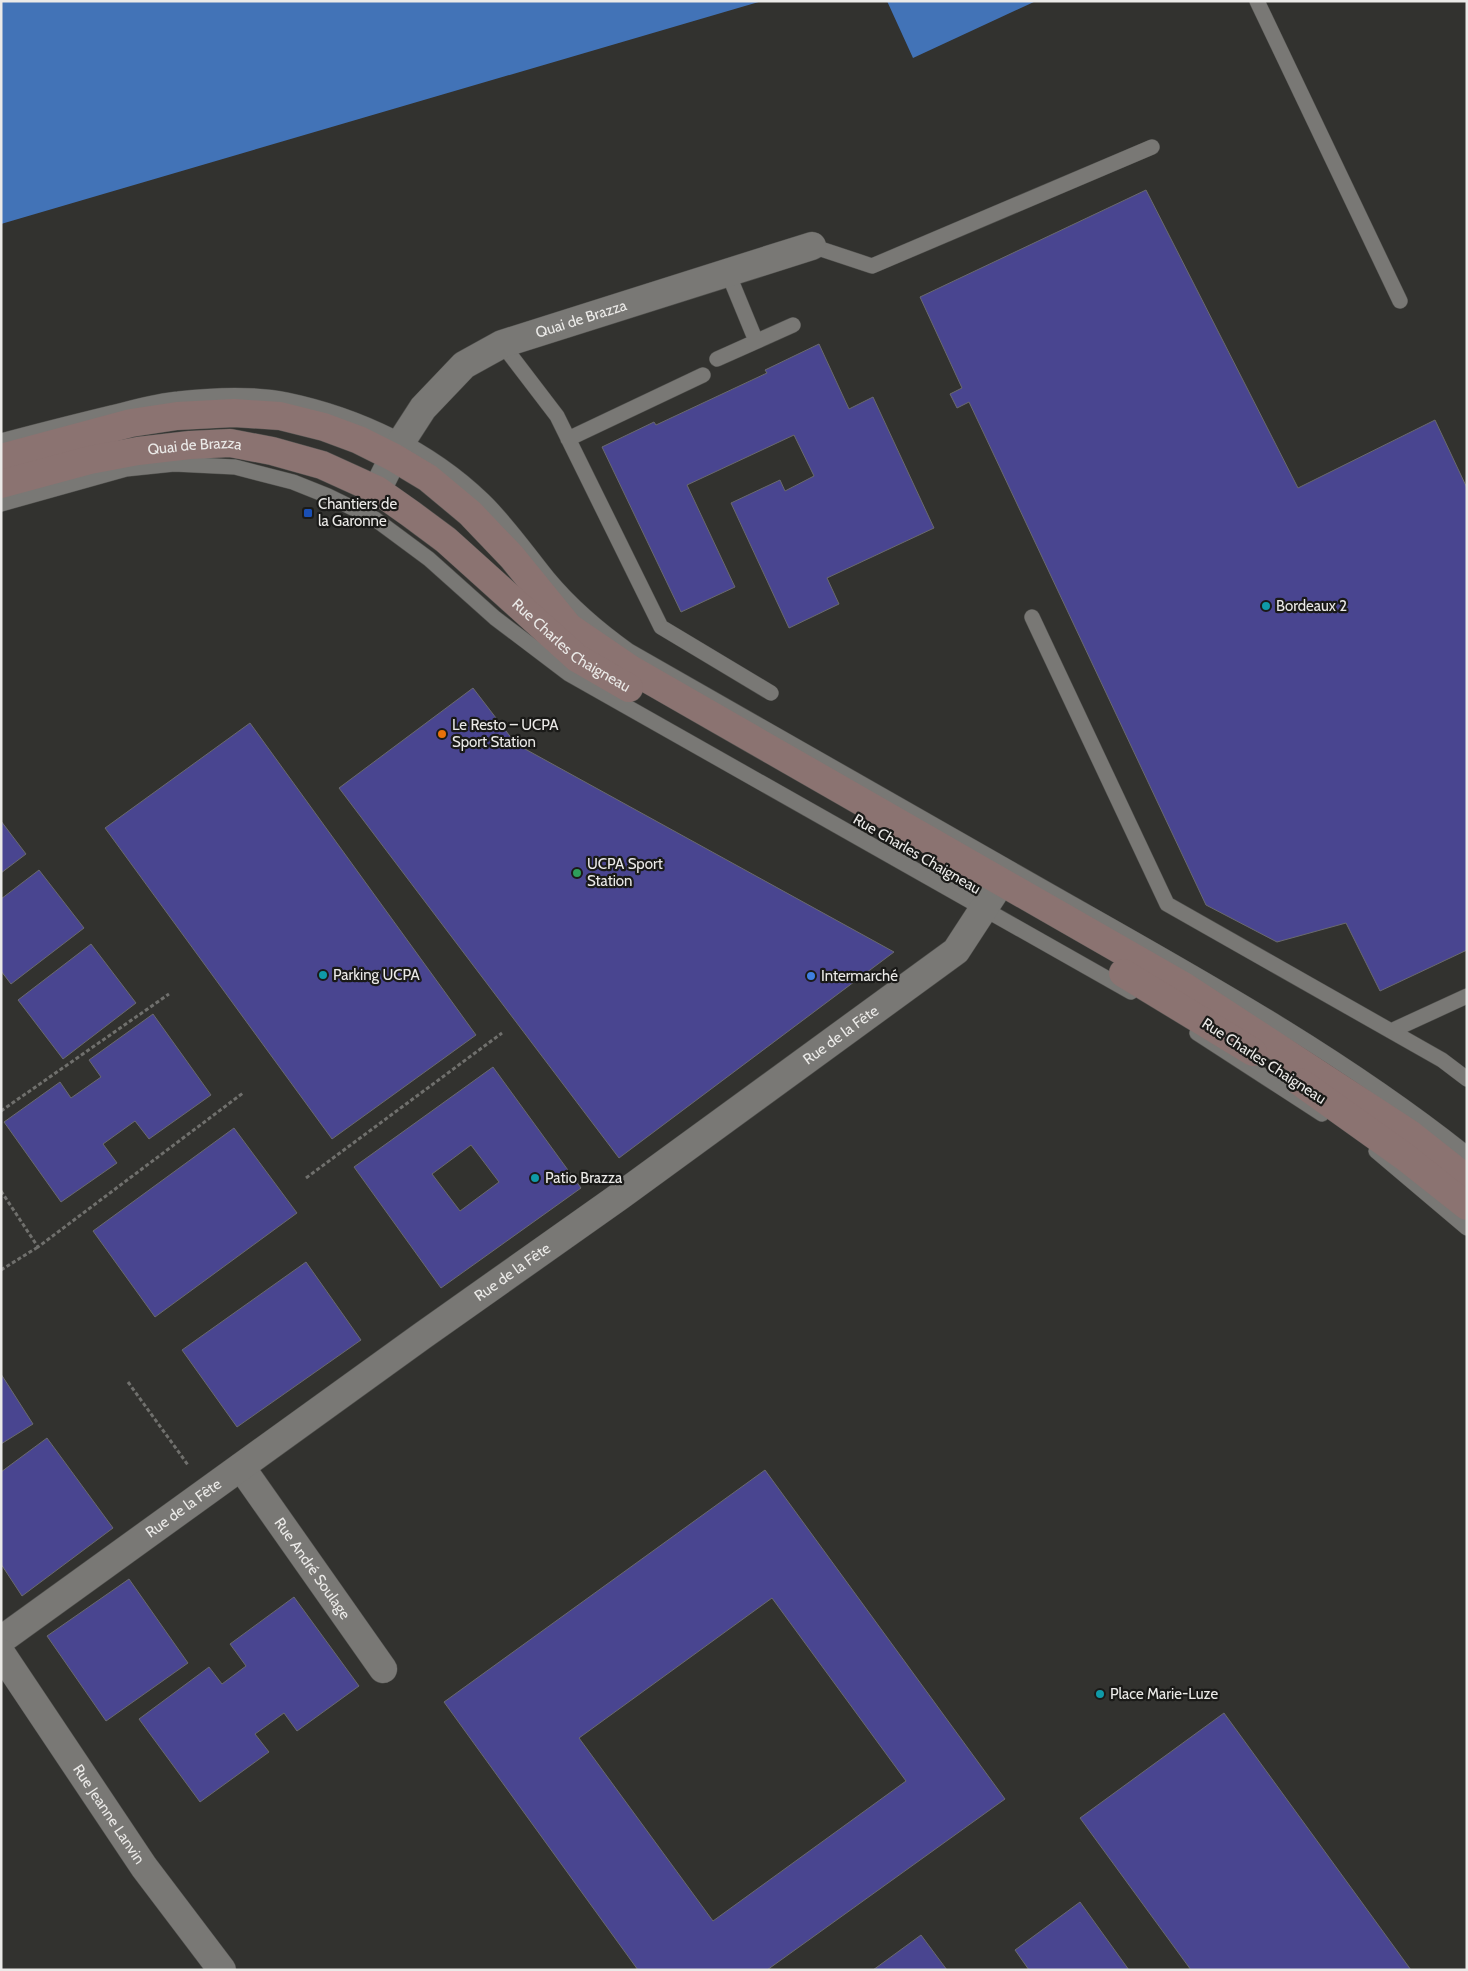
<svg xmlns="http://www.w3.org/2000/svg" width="1468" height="1971" font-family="Cabin,sans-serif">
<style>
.water{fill:#4273b7}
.building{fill:#494590;stroke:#6a6a6e;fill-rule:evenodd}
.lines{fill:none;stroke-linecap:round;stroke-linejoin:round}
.service-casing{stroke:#50504d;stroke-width:16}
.minor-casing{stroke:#50504d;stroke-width:29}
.secondary-casing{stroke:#50504d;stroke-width:29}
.path{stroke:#70706d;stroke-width:3;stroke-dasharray:4 2.5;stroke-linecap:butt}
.service{stroke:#797875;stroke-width:15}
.minor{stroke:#797875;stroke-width:28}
.secondary{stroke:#8b7371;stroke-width:28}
.transit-dot{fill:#1a4fb4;stroke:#1a1a18;stroke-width:2}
.culture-dot{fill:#0f9aa8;stroke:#1a1a18;stroke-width:2}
.food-dot{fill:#e8710a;stroke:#1a1a18;stroke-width:2}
.leisure-dot{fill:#2e9e5b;stroke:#1a1a18;stroke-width:2}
.shop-dot{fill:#3f7fe0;stroke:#1a1a18;stroke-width:2}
.labels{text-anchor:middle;stroke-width:4.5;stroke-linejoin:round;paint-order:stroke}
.street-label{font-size:15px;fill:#ebeae8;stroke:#1a1a18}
.poi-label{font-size:15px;fill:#ebeae8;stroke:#1a1a18;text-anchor:start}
</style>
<rect width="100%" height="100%" fill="#32322f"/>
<path class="water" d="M1,1H762L1,224Z
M887,1H1036L913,58Z"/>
<path class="building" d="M1146,190L1298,488L1435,420L1467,488V950L1380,991L1346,923L1277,942L1206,905L969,402L957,408L950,394L962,388L920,297Z
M819,344L849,409L873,397L934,528L827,578L839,604L789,628L731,503L780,480L785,491L814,476L794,435L687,485L735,587L681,612L602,447L654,422L656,425L767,373L765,370Z
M473,688L516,744L894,952L619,1158L339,788Z
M250,723L476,1035L332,1139L105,828Z
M1,821L26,854L1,873Z
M39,870L84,928L11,984L1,971V899Z
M91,944L136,1003L63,1059L18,1000Z
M153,1014L211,1095L149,1139L135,1121L103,1144L117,1163L61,1202L4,1122L60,1082L71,1098L101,1077L89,1060Z
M493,1067L581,1188L441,1288L354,1167ZM471,1145L499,1182L460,1211L432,1174Z
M234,1128L297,1213L155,1317L93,1231Z
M306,1262L361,1340L237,1427L182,1350Z
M1,1374L33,1424L1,1444Z
M47,1438L113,1528L22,1596L1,1564V1472Z
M765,1470L1005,1799L767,1970H638L444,1702ZM772,1598L906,1781L713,1921L579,1738Z
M129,1579L188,1663L106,1721L47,1636Z
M294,1597L359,1686L297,1731L284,1713L255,1734L269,1752L200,1802L139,1719L209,1667L222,1684L246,1666L230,1644Z
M1224,1713L1411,1970H1191L1080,1818Z
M1080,1902L1129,1970H1029L1015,1950Z
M921,1935L947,1970H873Z"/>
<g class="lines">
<g class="service-casing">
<path id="service" d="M1257,1L1400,301
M812,246L872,266L1152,147
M728,273L756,341
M502,344L557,416L661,627L771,693
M717,359L793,325
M568,439L703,375
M1,441C38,431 74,422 111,413C133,408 155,401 178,399C213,395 252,393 287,400C359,415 430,449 483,500C507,523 527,552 548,578C573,608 598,629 629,651C776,735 922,818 1069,902C1205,979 1344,1056 1467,1154
M1,504L126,469L174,464L235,467L293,482L328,496L375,519L429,559L495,618L569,674L1131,992
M1032,617L1167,904L1442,1060L1467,1079
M1391,1031L1467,996
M1197,1033L1322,1114
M1376,1151L1467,1228"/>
</g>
<g class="minor-casing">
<g id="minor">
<path id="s1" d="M377,490L401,442L423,408L464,365L502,344L812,246"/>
<path id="s2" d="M241,1467L383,1669"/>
<path id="s3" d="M1,1640L422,1336L620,1196L956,951L1001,882"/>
<path id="s4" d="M1,1653L144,1867L222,1970"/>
</g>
</g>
<g class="secondary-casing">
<g id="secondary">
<path d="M1,458L131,423L177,416L234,413L280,416L324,427L359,440L393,457L428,478L470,513L512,557L569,627L632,670L1185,987L1410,1134L1467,1179"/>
<path id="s5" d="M1,484L90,460L138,451L190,445L230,443L272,451L322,465L377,490L411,514L446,540L577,658L629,688"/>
<path d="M1123,973L1253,1052"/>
<path d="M1300,1082L1405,1157L1467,1206"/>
</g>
</g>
<path class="path" d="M1,1111L169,994
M306,1178L502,1033
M1,1191L38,1247L243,1093
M1,1270L38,1247
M128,1382L188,1465"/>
<use href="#service" class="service"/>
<use href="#minor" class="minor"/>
<use href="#secondary" class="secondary"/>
</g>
<rect class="transit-dot" x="303" y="508" width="10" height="10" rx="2.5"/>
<g class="culture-dot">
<circle cx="1266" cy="606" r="5"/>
<circle cx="323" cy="975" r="5"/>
<circle cx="535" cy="1178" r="5"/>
<circle cx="1100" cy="1694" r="5"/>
</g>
<circle class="food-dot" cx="442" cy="734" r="5"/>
<circle class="leisure-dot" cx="577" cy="873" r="5"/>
<circle class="shop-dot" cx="811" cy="976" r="5"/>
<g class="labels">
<g class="street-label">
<text dy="5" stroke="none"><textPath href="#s1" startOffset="280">Quai de Brazza</textPath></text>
<text dy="5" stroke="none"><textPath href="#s5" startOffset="198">Quai de Brazza</textPath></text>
<text dy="5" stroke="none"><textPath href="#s5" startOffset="638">Rue Charles Chaigneau</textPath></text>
<text transform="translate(917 854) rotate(30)" y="5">Rue Charles Chaigneau</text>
<text dy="5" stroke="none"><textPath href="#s3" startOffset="1035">Rue de la Fête</textPath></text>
<text transform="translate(1264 1061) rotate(33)" y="5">Rue Charles Chaigneau</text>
<text dy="5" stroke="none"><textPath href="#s3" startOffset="630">Rue de la Fête</textPath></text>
<text dy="5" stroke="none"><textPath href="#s3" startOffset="225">Rue de la Fête</textPath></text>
<text dy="5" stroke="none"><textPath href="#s2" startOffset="124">Rue André Soulage</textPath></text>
<text dy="5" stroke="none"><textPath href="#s4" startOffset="194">Rue Jeanne Lanvin</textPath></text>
</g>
<g class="poi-label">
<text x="318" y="509">Chantiers de<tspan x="318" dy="17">la Garonne</tspan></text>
<text x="1276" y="611">Bordeaux 2</text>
<text x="452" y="730">Le Resto – UCPA<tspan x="452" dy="17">Sport Station</tspan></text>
<text x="587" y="869">UCPA Sport<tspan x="587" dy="17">Station</tspan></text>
<text x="333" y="980">Parking UCPA</text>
<text x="821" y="981">Intermarché</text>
<text x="545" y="1183">Patio Brazza</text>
<text x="1110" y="1699">Place Marie-Luze</text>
</g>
</g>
<rect width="1468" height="1971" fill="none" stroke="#ebeae8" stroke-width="5"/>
</svg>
